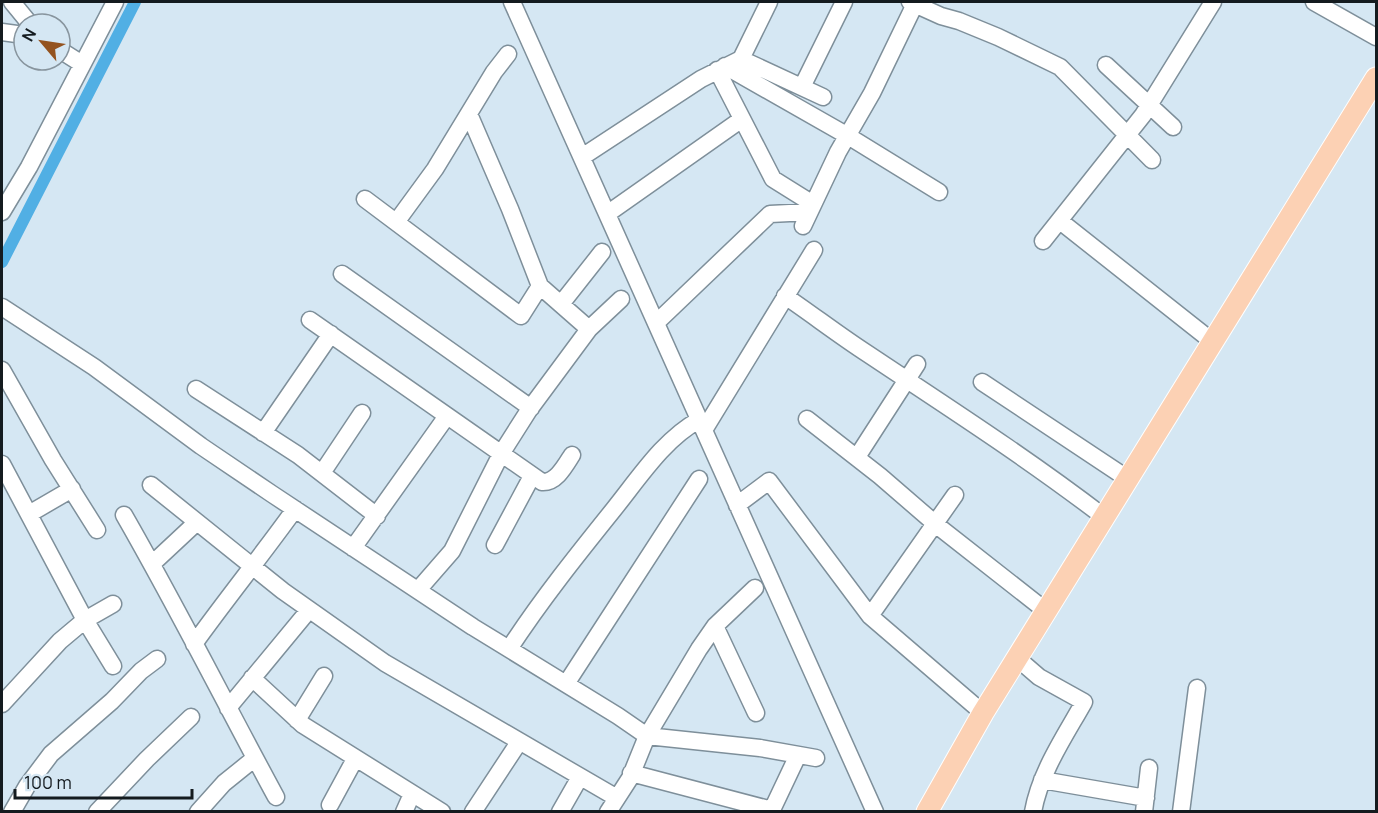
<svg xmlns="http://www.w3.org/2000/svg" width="1378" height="813" font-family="Manrope,sans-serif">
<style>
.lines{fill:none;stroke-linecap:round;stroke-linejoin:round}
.canal{stroke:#51afe4;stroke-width:12}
.minor-casing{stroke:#7e8f9a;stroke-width:19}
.major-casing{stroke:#fff;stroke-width:23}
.minor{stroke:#fff;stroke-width:16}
.major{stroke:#fcd1b4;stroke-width:21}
</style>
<rect width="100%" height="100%" fill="#d5e7f3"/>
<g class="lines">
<path class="canal" d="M2,262L135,2"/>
<g class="minor-casing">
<path id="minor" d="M12,2L30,24
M512,2L875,812
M910,2L941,16L959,21L998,37L1060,67L1152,160
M1314,2L1376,37
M2,32L24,35
M60,50L82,64
M741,59L823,97
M1106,65L1173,127
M725,66L848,136L939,192
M717,70L773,179L813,204
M802,87L844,2
M469,114L510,209L540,286L589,329
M582,157L701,79L741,59L769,2
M365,199L521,316L540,286
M2,212L29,167L115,2
M607,214L742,119
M397,221L435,169L494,72L508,54
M1060,221L1213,342
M803,226L838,152L872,93L915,4
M1043,241L1143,115L1213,2
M342,274L531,408
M785,296C813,315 840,336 868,354C949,408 1027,458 1104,517
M561,304L602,252
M2,307L94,367L201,446L272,494L473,627L618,716L647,736L760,748L816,758
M310,320L542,482C556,483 565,466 572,455
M656,323L770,214L809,212
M2,370L53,460L97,530
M982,382L1128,479
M196,389L298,455L377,516
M807,419L880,476L939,527L1046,611
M704,430L814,250
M263,433L331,334
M857,457L917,364
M2,464L85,620L113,666
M322,473L362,413
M151,485L283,591L385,663L617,798
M737,505L769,481L870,616L983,713
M29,514L72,489
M124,515C177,607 225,703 276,797
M495,545L532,476
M353,548L447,416
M152,564L197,522
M418,590L452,551L501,454L529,410L589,329L621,299
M870,616L955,495
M715,626L756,713
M194,644C227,598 262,555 295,509
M509,649C541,600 577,555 614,509C639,478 664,439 699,420
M1017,658L1039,677L1084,702C1065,736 1040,772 1033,812
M252,678L303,725L442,812
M566,684L699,479
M2,704L60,641L85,620L113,604
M228,708L309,610
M297,720L324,676
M631,773L772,810
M1042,780L1146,798
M330,805L355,759
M12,812L27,786L51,754L112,701L141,671L157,659
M97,812L147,759L191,717
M198,812L224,783L255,758
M404,812L412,794
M473,812L519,742
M560,812L580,777
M608,812L630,778L647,736L699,649L715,626L755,588
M771,812L798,755
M1144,812L1149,768
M1181,812L1197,688"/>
</g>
<g class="major-casing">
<path id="major" d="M927,812L983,713L1376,78"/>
</g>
<use href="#minor" class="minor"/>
<use href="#major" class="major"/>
</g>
<rect width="1378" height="813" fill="none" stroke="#141b1f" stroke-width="6"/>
<g transform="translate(42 42) rotate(299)"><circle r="28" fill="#d5e7f3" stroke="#88959e" stroke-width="1.5"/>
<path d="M0-4.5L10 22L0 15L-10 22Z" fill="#94531f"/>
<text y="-9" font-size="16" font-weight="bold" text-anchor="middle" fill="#141b1f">N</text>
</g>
<path d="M15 789v9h177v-9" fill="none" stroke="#141b1f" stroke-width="3"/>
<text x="24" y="789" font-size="18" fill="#141b1f" stroke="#d5e7f3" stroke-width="4.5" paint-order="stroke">100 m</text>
</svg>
